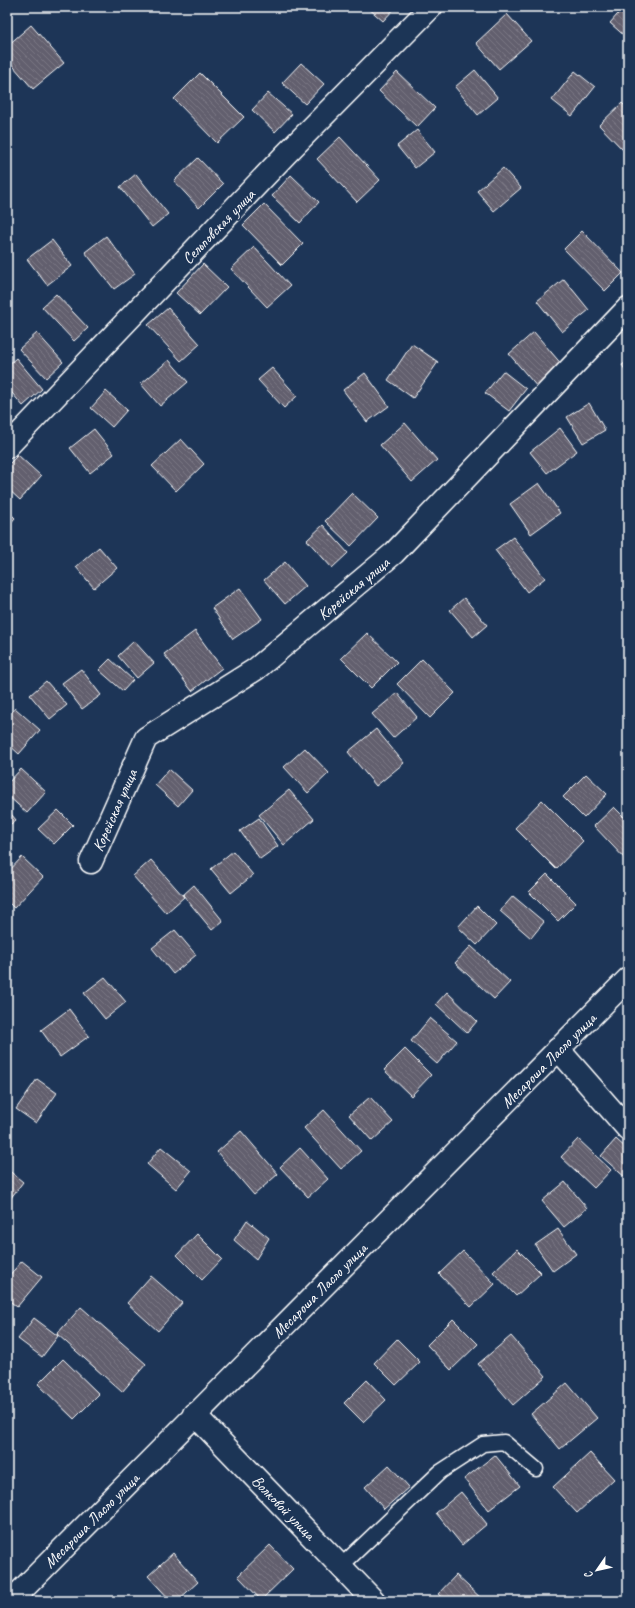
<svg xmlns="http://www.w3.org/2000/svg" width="635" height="1608" font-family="Caveat,sans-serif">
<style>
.building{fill:url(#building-back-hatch);stroke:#fff}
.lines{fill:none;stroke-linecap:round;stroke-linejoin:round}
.service-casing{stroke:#fff;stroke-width:17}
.minor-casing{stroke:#fff;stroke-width:25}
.tertiary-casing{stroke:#fff;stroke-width:25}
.service{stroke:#1d3557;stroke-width:14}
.minor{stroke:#1d3557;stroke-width:22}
.tertiary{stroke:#1d3557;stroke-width:22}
.labels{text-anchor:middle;stroke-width:3;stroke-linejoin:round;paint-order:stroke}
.street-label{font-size:16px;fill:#fff;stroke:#1d3557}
</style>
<defs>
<pattern id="building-back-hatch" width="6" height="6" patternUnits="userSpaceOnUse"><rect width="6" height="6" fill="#625f6e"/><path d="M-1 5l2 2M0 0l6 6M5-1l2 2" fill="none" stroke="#7a7784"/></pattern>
</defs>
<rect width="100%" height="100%" fill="#1d3557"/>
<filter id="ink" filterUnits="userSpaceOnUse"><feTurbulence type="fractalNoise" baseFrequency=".025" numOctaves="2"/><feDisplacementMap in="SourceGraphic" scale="8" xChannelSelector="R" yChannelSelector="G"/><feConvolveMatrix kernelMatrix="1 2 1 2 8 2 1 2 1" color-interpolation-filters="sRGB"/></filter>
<g filter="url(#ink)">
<path class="building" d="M367,7H396L383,21Z
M624,7H628V39L610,23Z
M507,14L531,41L499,69L476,43Z
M31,25L64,63L33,89L7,59V46Z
M301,63L324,84L305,104L282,83Z
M475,70L498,98L478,115L455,87Z
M575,71L595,87L572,116L552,100Z
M397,72L435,108L417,127L379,91Z
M200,73L244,117L217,143L174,99Z
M268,93L292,114L275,132L252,110Z
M622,103L628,109V147L624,151L599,125Z
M417,130L435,152L415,168L397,146Z
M340,137L380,180L357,202L317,159Z
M198,158L223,184L199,208L174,181Z
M503,168L521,188L494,211L477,191Z
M136,174L168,214L152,227L120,187Z
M291,175L319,202L300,223L272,196Z
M264,204L303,244L282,265L243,225Z
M582,231L623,273L605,291L564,249Z
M106,236L135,274L114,289L85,252Z
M52,240L72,266L47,285L27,259Z
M254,247L290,286L267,307L231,269Z
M203,264L227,287L200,315L176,293Z
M564,279L589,310L562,332L537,301Z
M56,294L88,328L74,341L42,307Z
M168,308L200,344L181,361L148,325Z
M534,332L563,366L538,388L509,354Z
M37,333L63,362L46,378L19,349Z
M412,344L438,362L413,398L388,380Z
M16,358L42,389L23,406L7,387V366Z
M169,360L188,382L160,406L141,384Z
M628,361V374L622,365Z
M272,368L297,396L284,408L258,380Z
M503,371L526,389L509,411L485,393Z
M365,373L389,406L367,422L343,390Z
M106,391L127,410L112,427L91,408Z
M589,403L605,430L583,443L567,417Z
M405,423L437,460L412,482L380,445Z
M560,428L577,451L547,473L530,452Z
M94,429L114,454L90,473L70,448Z
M181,439L204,464L176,491L152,466Z
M18,455L41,476L20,500L7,488V466Z
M539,483L560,513L531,534L510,504Z
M352,493L378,518L351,546L325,521Z
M7,510L15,518L7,527Z
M323,525L348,553L332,568L307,540Z
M513,537L545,578L527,592L495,550Z
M99,547L117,568L94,588L76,567Z
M285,562L306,586L285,604L264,580Z
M240,588L262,619L233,639L212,608Z
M464,598L487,625L473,637L450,610Z
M195,631L222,668L192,691L164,654Z
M367,633L397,662L371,688L341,658Z
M134,641L154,663L137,678L118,656Z
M110,659L133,680L123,691L99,670Z
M422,659L455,693L430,718L397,684Z
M81,669L101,695L82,709L62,683Z
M46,681L67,705L50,719L30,695Z
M397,693L417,717L393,738L372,714Z
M15,708L40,730L19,754L7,743V718Z
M376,729L404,763L376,786L348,752Z
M305,748L329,773L308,793L284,767Z
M21,769L46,792L27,813L7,795V784Z
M169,769L192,790L178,806L155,785Z
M586,774L607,794L584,818L563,797Z
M289,790L314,819L284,845L259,815Z
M542,800L583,841L556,869L515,828Z
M614,807L628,821V862L594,826Z
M7,809L16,820L7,827Z
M58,810L73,825L54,844L38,829Z
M259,818L278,846L260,859L240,831Z
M233,851L253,875L231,893L211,869Z
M22,857L43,877L14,908L7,901V873Z
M151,860L184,897L166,913L133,876Z
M547,874L576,903L558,921L529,892Z
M194,885L223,921L212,930L183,895Z
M513,896L544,922L531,938L500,911Z
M477,906L496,925L477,945L458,927Z
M175,930L196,955L173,974L152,948Z
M471,946L510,982L494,999L455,963Z
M105,977L126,1002L105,1019L84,993Z
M447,992L477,1021L467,1033L436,1004Z
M69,1009L89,1036L60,1057L41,1030Z
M430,1018L457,1041L437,1064L411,1041Z
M405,1049L431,1075L411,1096L384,1070Z
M37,1079L57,1093L36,1123L16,1109Z
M370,1097L393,1122L372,1141L349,1115Z
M324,1110L361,1151L341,1169L304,1128Z
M241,1131L278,1174L254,1195L217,1152Z
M578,1139L611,1170L594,1188L561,1157Z
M616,1139L628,1150V1177L627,1179L601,1156Z
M161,1147L191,1171L176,1189L147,1164Z
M300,1148L328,1179L308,1197L280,1167Z
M7,1169L23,1182L7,1203Z
M565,1182L587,1208L564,1227L542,1201Z
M247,1220L269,1238L256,1259L234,1240Z
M558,1229L576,1254L553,1271L535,1245Z
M197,1234L222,1259L202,1280L177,1255Z
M517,1249L541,1273L516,1296L493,1272Z
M463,1251L495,1284L471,1307L439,1274Z
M22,1261L42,1277L17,1307L7,1299V1278Z
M151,1276L182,1303L158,1331L127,1303Z
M81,1307L146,1364L122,1392L57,1334Z
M34,1318L58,1336L42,1357L18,1339Z
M453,1319L478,1344L451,1370L427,1345Z
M511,1336L546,1376L513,1405L478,1364Z
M397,1339L420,1362L396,1385L374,1363Z
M63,1359L99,1394L74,1419L38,1384Z
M367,1380L386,1400L363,1422L344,1403Z
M567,1383L597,1418L560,1449L531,1414Z
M590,1453L614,1479L577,1513L553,1487Z
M495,1455L520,1486L489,1510L464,1479Z
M389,1465L409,1487L384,1509L365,1487Z
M461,1492L487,1524L462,1545L436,1513Z
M270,1545L293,1569L261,1600L238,1576Z
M173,1553L198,1582L177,1601H171L148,1576Z
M456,1575L482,1599L480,1601H446L438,1594Z"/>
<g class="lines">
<g class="service-casing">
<path id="service" d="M341,1566L440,1472L483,1444L504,1442L536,1469"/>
</g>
<g class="minor-casing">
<path id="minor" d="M7,447L286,154L431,7
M91,862L146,738L256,669L394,553L628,308
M558,1049L628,1129
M194,1414L374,1601"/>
</g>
<g class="tertiary-casing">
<path id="tertiary" d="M11,1601L628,979"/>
</g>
<use href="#service" class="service"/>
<use href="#minor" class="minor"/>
<use href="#tertiary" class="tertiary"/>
</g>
</g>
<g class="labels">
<g class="street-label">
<text transform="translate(218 226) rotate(-46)" y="6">Сельповская улица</text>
<text transform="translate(353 588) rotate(-40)" y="6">Корейская улица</text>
<text transform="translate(114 810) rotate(-66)" y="6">Корейская улица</text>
<text transform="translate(548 1060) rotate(-45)" y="6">Месароша Ласло улица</text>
<text transform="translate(319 1290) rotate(-45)" y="6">Месароша Ласло улица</text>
<text transform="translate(284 1507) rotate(46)" y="6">Волковой улица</text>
<text transform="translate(91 1520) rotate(-45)" y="6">Месароша Ласло улица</text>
</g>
</g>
<rect width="635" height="1608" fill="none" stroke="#1d3557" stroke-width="24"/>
<rect x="12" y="12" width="611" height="1584" fill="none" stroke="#fff" stroke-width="1.5" filter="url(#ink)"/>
<g transform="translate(597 1570) rotate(236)" stroke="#1d3557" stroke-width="3" paint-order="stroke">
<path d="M0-3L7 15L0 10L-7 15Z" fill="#ffffff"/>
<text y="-6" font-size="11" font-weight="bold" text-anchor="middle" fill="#ffffff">С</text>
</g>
</svg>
